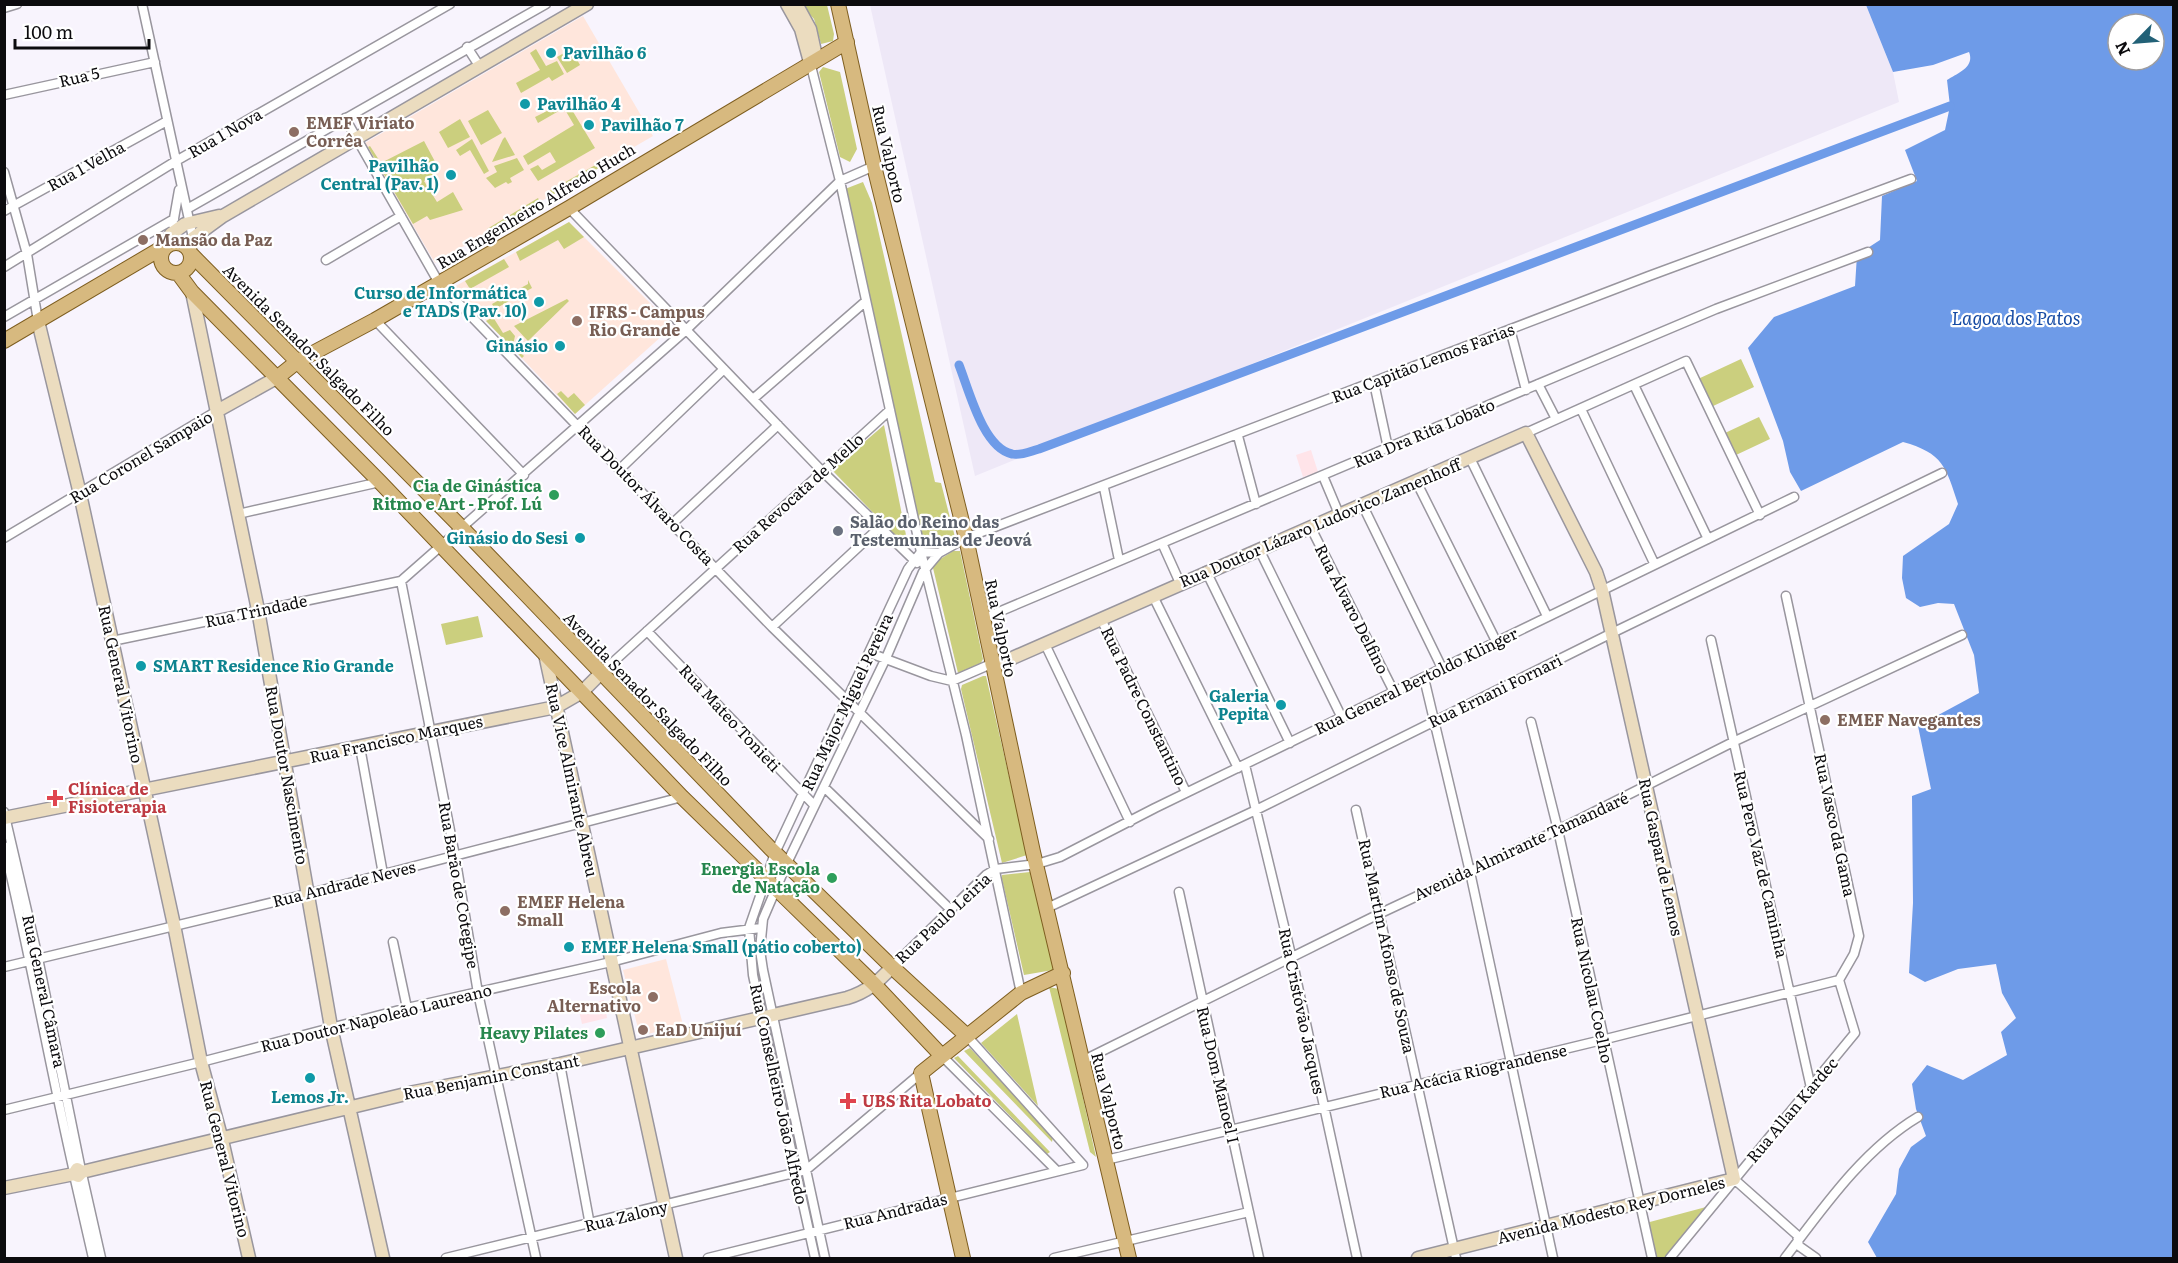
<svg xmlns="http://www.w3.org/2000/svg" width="2178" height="1263" font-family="Literata,serif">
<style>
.commercial{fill:#ffe4e9}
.built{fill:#eee8f7}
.education{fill:#ffe6dc}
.green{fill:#cbcf7e}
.water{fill:#6e9be8;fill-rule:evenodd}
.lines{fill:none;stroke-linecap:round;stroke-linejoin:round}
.canal{stroke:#6e9be8;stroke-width:9}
.street-casing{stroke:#99969e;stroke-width:11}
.secondary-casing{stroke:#99969e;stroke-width:15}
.primary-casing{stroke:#7e5e20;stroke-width:16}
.street{stroke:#fff;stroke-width:8}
.secondary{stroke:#ebdcbf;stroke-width:12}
.primary{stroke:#d7b97f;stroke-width:14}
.culture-dot{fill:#0f9aa8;stroke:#fff;stroke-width:2}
.education-dot{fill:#8d6e63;stroke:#fff;stroke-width:2}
.leisure-dot{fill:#2e9e5b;stroke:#fff;stroke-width:2}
.worship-dot{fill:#6b7280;stroke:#fff;stroke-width:2}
.health-dot{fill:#e0444e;stroke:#fff;stroke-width:2}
.labels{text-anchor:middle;stroke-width:4.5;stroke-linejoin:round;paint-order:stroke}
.culture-label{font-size:16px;font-weight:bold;fill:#0d838f;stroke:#fff;text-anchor:start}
.street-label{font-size:16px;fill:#0c0b0e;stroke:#fff}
.education-label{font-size:16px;font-weight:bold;fill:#785e54;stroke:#fff;text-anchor:start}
.leisure-label{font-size:16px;font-weight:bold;fill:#27864d;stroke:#fff;text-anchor:end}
.worship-label{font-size:16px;font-weight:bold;fill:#5b616d;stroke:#fff;text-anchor:start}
.health-label{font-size:16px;font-weight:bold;fill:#be3a42;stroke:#fff;text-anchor:start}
.water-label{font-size:18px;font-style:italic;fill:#164ba4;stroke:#fff}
</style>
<rect width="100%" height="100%" fill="#f8f4fd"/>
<path class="commercial" d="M1311,450L1318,472L1303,477L1296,455Z
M604,1000L607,1018L582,1024L578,1006Z"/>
<path class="built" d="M870,5H1866L1893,72L1899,102L975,476Z"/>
<path class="education" d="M583,16L653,136L435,263L365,143Z
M569,222L673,326L575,414L454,287Z
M666,959L683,1025L640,1036L623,970Z"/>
<path class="green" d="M801,5H827L834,34L833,41L821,44L814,19Z
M536,49L546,66L557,61L564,74L552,81L549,77L521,93L516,83L540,70L530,53Z
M571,49L580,65L567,73L557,57Z
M823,67L840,72L857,149L850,162L840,157L819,72Z
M563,103L565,107L569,105L595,148L538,181L530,169L538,165L542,170L556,162L550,152L528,165L523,156L574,125L564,108L538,123L535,117Z
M488,110L502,133L481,145L468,121Z
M460,119L470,137L448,148L439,132Z
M505,137L515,155L492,162L503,139Z
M472,139L489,171L484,174L470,150L460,156L456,150Z
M424,141L440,171L424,181L437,202L453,192L463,210L430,220L427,216L413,224L368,147L370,146L381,163Z
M613,155L616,158L549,197L546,193Z
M517,158L524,170L510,178L512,182L508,184L506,182L495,188L486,178L497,172L494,166Z
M863,182L872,203L935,482L941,483L955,537L924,548L845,189Z
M538,198L540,202L490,232L487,229Z
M569,222L584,237L564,249L558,240L520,261L516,252Z
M504,259L509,267L470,289L465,281Z
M528,280L532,288L495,309L492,304L528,284Z
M567,299L569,301L528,341L514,326Z
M493,317L503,333L510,330L515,336L513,345L524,356L522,358L486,321Z
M1741,359L1754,387L1711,407L1698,379Z
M561,391L568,398L574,393L585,405L575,414L557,394Z
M1759,417L1770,439L1736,455L1725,433Z
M884,425L909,550L832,470Z
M953,551H960L983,659L981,663L958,673L933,568L934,563Z
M478,616L483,637L446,645L441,624Z
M983,676H986L1027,855L1002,863L961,689L962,685Z
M1030,872L1053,967V970L1024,975L1002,879V875Z
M1049,987L1059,989L1096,1157L1090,1152Z
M1017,1014L1038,1106L981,1043Z
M970,1048L1053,1137L1052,1142L964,1051Z
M958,1056L1050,1152L1047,1154L954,1058Z
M1706,1207L1665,1258H1654L1646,1223Z"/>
<path class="water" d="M1866,5H2173V1258H1877L1868,1242L1896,1194L1899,1169L1911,1147L1926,1136L1916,1109L1912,1084L1927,1065L1963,1080L2007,1055L2001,1032L2016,1018L2002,993L1996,964L1958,969L1925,982L1909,973L1913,903L1912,796L1931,789L1918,726L1979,693L1974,655L1954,604L1938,603L1920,607L1906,598L1902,578L1903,556L1949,524L1958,504C1946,467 1943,453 1903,442L1801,491L1790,472L1783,441L1748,348L1774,317L1855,286L1857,255L1880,240L1882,196L1917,181L1905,150L1945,130L1950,106L1947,80C1958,73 1975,67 1969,52L1933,65L1893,72ZM2118,24H2154V60H2118Z"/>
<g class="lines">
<path class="canal" d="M959,365C969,390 983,448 1012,454C1020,456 1031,451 1039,449L1950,106"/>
<g class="street-casing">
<path id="street" d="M142,4L193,238
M4,8L17,4
M467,47L480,67
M810,62L840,181L921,552L966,735L1021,993
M4,95L155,62
M345,118L439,283L772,627L989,839
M4,172L27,254L38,321
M569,208L821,470L917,563
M187,209L546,4
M4,211L167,121
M173,224L179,190
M326,260L401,216
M4,267L176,161L450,4
M4,317L174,219
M375,320L524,475
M1510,329L1526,390
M1374,383L1388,448
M1538,384L1556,419
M1634,385L1708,539
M753,399L866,301
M1581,409L1654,563
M1526,433L1686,361L1760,515
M1238,436L1256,504
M1470,458L1547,616
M620,469L724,369
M1323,476L1339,514
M1416,481L1496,641
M1104,488L1119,560
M1362,504L1442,668
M238,514L380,482
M673,523L778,425
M1310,526L1394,692
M4,538L217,411
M1162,543L1180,583
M1259,549L1342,718
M1206,571L1290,743
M401,581L455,856L478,993L536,1258
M1153,596L1238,768
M1786,596L1859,936L1854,954L1839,980
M982,619L1716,309L1868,252
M1101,619L1186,792
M772,627L880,527
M647,631L814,805
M1711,640L1811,1088
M112,641L401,581L685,331L840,181L874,166
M1045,644L1130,822
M870,653L931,676L952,681L991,664
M600,674L890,410
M1424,678L1470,872L1553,1258
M1531,722L1558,830L1652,1258
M360,747L383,874
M1245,765L1292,959L1357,1258
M824,787L950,909
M1356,810L1456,1258
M4,812L38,958L81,1170
M4,846C30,954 49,1063 74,1172
M1179,892L1259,1258
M1047,908L1256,810L1612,633L1942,473
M393,942L407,1008
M4,967L307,894L682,797
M892,967L986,875L996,869L1037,864L1060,857L1155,808L1794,497
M941,1055L1057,1171
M1082,1061L1381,913L1558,830L1733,742L1962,635
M560,1064L590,1225
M4,1110L201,1062L407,1008L611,962L721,933L761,928
M1106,1160L1602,1040L1839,980
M82,1174L101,1258
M74,1175L93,1258
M1734,1179L1797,1235L1799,1246L1816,1258
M446,1258L806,1170L921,1073
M708,1258L1083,1165L966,1035
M815,1258L762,1018L753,975L749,928L775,853L908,569L921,552L939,553
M825,1258L763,970L760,950L763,919L787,863L886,658L923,572L939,553L966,538L1649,276L1911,179
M1054,1258L1249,1212
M1670,1258L1855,1033L1839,980
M1785,1258C1823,1208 1863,1150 1918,1117"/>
</g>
<g class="secondary-casing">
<path id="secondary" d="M787,4L801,29L810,62
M798,7L810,29L815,52
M170,243L171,234L185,224L219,216
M189,250L193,238L223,216L587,4
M192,292L258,610L331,1027L383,1258
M38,321L80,494L174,925L201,1062L222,1140L249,1258
M217,411L278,377
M545,654L676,1258
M991,664L1001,663L1526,433L1596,572L1602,590L1734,1179L1418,1258
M4,818L556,707L582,692L600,674
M82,1172L77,1169L74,1174L78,1176L82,1172L414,1092L560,1064L847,998C867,992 878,982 892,967
M4,1188L74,1174"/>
</g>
<g class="primary-casing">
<path id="primary" d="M838,4L874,166L966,538L1033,852L1129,1258
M161 258a15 15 0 1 1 30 0a15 15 0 1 1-30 0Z
M191,254L462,528L770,848L892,967L966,1035
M178,273L192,292L380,482L682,797L875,985L941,1055
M4,341L167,245
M278,377L298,361L375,320L569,208L847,42
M963,1258L921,1073L1021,993L1063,973"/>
</g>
<use href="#street" class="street"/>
<use href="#secondary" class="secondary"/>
<use href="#primary" class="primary"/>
</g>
<g class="culture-dot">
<circle cx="551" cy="53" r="6"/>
<circle cx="525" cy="104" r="6"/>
<circle cx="589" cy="125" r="6"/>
<circle cx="451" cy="175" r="6"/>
<circle cx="539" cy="302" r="6"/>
<circle cx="560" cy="346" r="6"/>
<circle cx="580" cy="538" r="6"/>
<circle cx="141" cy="666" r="6"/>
<circle cx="1281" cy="705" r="6"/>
<circle cx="569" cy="947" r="6"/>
<circle cx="310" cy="1078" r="6"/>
</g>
<g class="education-dot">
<circle cx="294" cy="132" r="6"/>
<circle cx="143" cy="240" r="6"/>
<circle cx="577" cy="321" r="6"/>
<circle cx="1825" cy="720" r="6"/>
<circle cx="505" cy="911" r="6"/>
<circle cx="653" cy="997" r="6"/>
<circle cx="643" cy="1030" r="6"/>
</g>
<g class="leisure-dot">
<circle cx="554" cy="495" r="6"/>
<circle cx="832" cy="878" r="6"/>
<circle cx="600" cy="1033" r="6"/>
</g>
<circle class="worship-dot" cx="838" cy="531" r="6"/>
<g class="health-dot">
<path d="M52 789h6v6h6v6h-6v6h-6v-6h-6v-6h6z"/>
<path d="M845 1092h6v6h6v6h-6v6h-6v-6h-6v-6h6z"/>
</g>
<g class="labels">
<g class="culture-label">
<text x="563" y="59">Pavilhão 6</text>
<text x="537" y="110">Pavilhão 4</text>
<text x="601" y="131">Pavilhão 7</text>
<text x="439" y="172" text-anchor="end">Pavilhão<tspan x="439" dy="18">Central (Pav. 1)</tspan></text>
<text x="527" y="299" text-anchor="end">Curso de Informática<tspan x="527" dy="18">e TADS (Pav. 10)</tspan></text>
<text x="548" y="352" text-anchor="end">Ginásio</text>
<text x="568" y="544" text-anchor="end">Ginásio do Sesi</text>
<text x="153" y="672">SMART Residence Rio Grande</text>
<text x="1269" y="702" text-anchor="end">Galeria<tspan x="1269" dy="18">Pepita</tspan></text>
<text x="581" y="953">EMEF Helena Small (pátio coberto)</text>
<text x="310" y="1103" text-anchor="middle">Lemos Jr.</text>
</g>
<g class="street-label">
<text transform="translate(79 77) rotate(-13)" y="6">Rua 5</text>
<text transform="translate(225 133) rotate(-30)" y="6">Rua 1 Nova</text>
<text transform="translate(889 154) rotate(77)" y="6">Rua Valporto</text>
<text transform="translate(86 166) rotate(-29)" y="6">Rua 1 Velha</text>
<text transform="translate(536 206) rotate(-31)" y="6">Rua Engenheiro Alfredo Huch</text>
<text transform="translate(309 350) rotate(45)" y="6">Avenida Senador Salgado Filho</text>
<text transform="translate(1423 363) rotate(-21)" y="6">Rua Capitão Lemos Farias</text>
<text transform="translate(1424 433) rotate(-23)" y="6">Rua Dra Rita Lobato</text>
<text transform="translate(141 457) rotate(-31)" y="6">Rua Coronel Sampaio</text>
<text transform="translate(798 493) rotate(-42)" y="6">Rua Revocata de Mello</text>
<text transform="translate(646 495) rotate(46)" y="6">Rua Doutor Álvaro Costa</text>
<text transform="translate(1320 523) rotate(-23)" y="6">Rua Doutor Lázaro Ludovico Zamenhoff</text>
<text transform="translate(1352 609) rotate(63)" y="6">Rua Álvaro Delfino</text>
<text transform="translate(256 611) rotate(-12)" y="6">Rua Trindade</text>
<text transform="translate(1001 628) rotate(78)" y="6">Rua Valporto</text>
<text transform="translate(1416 681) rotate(-26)" y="6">Rua General Bertoldo Klinger</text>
<text transform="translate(121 684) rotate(78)" y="6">Rua General Vitorino</text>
<text transform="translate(1495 691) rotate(-26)" y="6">Rua Ernani Fornari</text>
<text transform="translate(648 699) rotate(46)" y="6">Avenida Senador Salgado Filho</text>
<text transform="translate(847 702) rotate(-65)" y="6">Rua Major Miguel Pereira</text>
<text transform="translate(1144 706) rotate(64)" y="6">Rua Padre Constantino</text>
<text transform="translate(730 718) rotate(47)" y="6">Rua Mateo Tonieti</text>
<text transform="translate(396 739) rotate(-12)" y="6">Rua Francisco Marques</text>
<text transform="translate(287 775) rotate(80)" y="6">Rua Doutor Nascimento</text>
<text transform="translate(572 780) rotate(78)" y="6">Rua Vice Almirante Abreu</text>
<text transform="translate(1835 825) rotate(78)" y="6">Rua Vasco da Gama</text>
<text transform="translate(1521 846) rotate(-25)" y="6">Avenida Almirante Tamandaré</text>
<text transform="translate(1661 857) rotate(78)" y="6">Rua Gaspar de Lemos</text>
<text transform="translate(1761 864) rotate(77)" y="6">Rua Pero Vaz de Caminha</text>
<text transform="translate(344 884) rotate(-14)" y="6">Rua Andrade Neves</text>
<text transform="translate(459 885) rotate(80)" y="6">Rua Barão de Cotegipe</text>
<text transform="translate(943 918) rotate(-43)" y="6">Rua Paulo Leiria</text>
<text transform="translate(1387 946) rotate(78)" y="6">Rua Martim Afonso de Souza</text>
<text transform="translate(1592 990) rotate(78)" y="6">Rua Nicolau Coelho</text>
<text transform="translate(44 991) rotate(78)" y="6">Rua General Câmara</text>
<text transform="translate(1302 1011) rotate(78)" y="6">Rua Cristóvão Jacques</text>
<text transform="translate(376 1018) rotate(-14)" y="6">Rua Doutor Napoleão Laureano</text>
<text transform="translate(1473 1071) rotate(-13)" y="6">Rua Acácia Riograndense</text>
<text transform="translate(1218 1075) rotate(77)" y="6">Rua Dom Manoel I</text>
<text transform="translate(491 1077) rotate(-11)" y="6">Rua Benjamin Constant</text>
<text transform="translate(779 1094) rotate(78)" y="6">Rua Conselheiro João Alfredo</text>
<text transform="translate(1109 1101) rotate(76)" y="6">Rua Valporto</text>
<text transform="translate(1792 1110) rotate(-50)" y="6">Rua Allan Kardec</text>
<text transform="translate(225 1159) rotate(76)" y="6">Rua General Vitorino</text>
<text transform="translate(1611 1210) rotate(-14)" y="6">Avenida Modesto Rey Dorneles</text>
<text transform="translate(895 1211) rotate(-14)" y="6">Rua Andradas</text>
<text transform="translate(626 1216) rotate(-14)" y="6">Rua Zalony</text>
</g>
<g class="education-label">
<text x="306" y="129">EMEF Viriato<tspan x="306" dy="18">Corrêa</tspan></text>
<text x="155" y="246">Mansão da Paz</text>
<text x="589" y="318">IFRS - Campus<tspan x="589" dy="18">Rio Grande</tspan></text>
<text x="1837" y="726">EMEF Navegantes</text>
<text x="517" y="908">EMEF Helena<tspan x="517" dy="18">Small</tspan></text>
<text x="641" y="994" text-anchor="end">Escola<tspan x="641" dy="18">Alternativo</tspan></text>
<text x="655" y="1036">EaD Unijuí</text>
</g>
<g class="leisure-label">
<text x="542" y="492">Cia de Ginástica<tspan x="542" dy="18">Ritmo e Art - Prof. Lú</tspan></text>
<text x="820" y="875">Energia Escola<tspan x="820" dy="18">de Natação</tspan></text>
<text x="588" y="1039">Heavy Pilates</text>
</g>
<g class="worship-label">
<text x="850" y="528">Salão do Reino das<tspan x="850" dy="18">Testemunhas de Jeová</tspan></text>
</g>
<g class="health-label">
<text x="68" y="795">Clínica de<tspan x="68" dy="18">Fisioterapia</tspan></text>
<text x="862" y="1107">UBS Rita Lobato</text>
</g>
<g class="water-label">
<text x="2016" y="325">Lagoa dos Patos</text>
</g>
</g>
<rect width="2178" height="1263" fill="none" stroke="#0c0b0e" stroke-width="12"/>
<g transform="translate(2136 42) rotate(245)"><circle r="28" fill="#ffffff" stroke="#9e9d9f" stroke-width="1.5"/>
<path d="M0-4.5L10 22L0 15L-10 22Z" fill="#226177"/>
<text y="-9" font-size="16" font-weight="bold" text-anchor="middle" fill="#0c0b0e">N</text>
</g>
<path d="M15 39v9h134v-9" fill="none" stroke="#0c0b0e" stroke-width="3"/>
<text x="24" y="39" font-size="18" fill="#0c0b0e" stroke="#ffffff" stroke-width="4.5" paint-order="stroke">100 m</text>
</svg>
